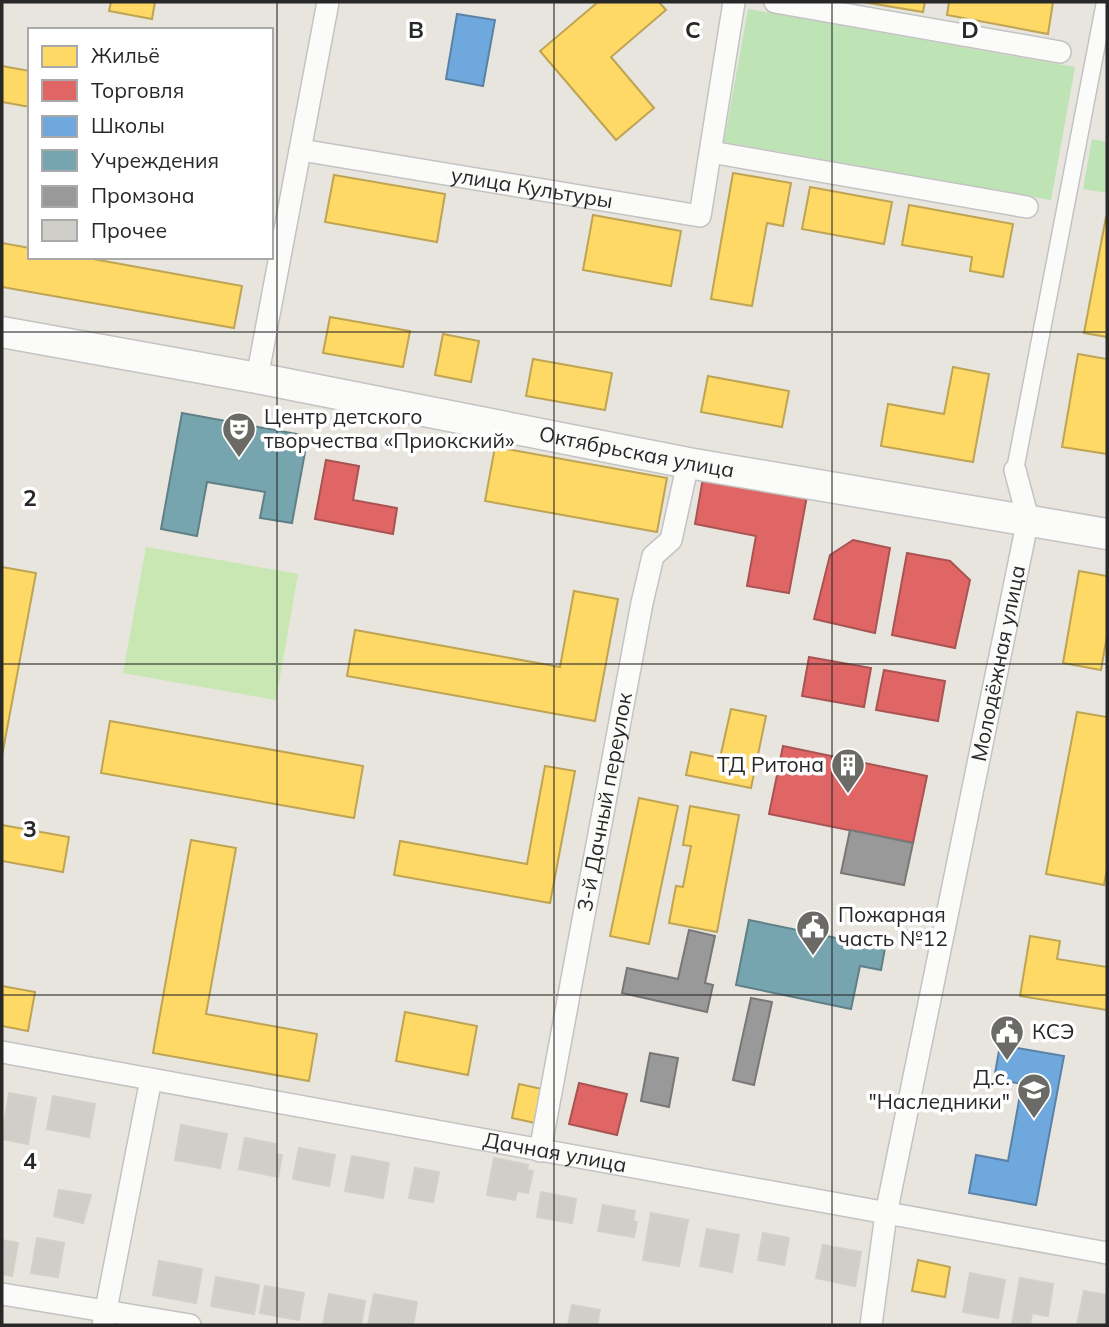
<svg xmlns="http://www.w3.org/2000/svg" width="1109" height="1327" font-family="Mulish,sans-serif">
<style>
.green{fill:#bee3b5}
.pitch{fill:#c8e7b3}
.homes{fill:#ffd966;stroke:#bea453;stroke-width:2}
.shops{fill:#e06666;stroke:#a95353;stroke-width:2}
.schools{fill:#6fa8dc;stroke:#5a82a6;stroke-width:2}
.public{fill:#76a5af;stroke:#5f8086;stroke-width:2}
.industry{fill:#999;stroke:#777;stroke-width:2}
.building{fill:#d0cec8;stroke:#d2d0c9;stroke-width:2}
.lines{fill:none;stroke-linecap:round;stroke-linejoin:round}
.pedestrian-casing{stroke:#c4c3c3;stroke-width:19}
.minor-casing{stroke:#c4c3c3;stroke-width:24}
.secondary-casing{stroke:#c4c3c3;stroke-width:33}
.pedestrian{stroke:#fbfbfa;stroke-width:16}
.minor{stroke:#fbfbfa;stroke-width:21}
.secondary{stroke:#fbfbfa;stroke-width:30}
.grid{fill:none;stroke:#282828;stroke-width:2;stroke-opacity:0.55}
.labels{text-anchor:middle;stroke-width:7;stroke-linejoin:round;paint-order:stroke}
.street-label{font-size:21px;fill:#282828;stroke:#fff}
.poi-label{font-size:21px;fill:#282828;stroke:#fff;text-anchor:start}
.grid-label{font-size:23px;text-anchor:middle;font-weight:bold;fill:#282828;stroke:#fff;stroke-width:7;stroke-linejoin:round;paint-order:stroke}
</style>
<rect width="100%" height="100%" fill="#e7e5dd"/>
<path class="green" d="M748,9L1075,67L1051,200L724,142Z
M1092,139L1107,142V193L1083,189Z"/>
<path class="pitch" d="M146,547L298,574L276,700L123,673Z"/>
<path class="homes" d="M111,2H155L152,19L109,11Z
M598,2H659L666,10L611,57L654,108L616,140L540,51Z
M863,2H925L923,12Z
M949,2H1053L1048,34L947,15Z
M2,66L30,71V107L2,102Z
M733,173L791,183L783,226L767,223L752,306L711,299Z
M334,175L445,194L437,242L325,222Z
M810,187L892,202L884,244L802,229Z
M909,205L1013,224L1003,277L970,271L972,257L902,245Z
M593,215L681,231L671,286L583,270Z
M1106,217H1107V337L1084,333Z
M2,243L30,248V257H82L242,286L234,328L2,287Z
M330,317L410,331L403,367L323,353Z
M443,334L479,341L471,382L435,375Z
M1078,354L1107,359V454L1062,447Z
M533,359L612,373L605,410L526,396Z
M953,367L989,374L973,462L881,446L888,404L944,414Z
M708,376L789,391L782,427L701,412Z
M495,447L667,478L657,532L485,501Z
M2,567L36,573L2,756Z
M1079,571L1107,576V636L1101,670L1063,663Z
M574,591L618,599L595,721L347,676L355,630L560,667Z
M731,709L766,716L751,788L686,775L691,752L720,758Z
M1077,712L1107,717V869L1104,885L1046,874Z
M110,721L363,766L354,818L101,773Z
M545,766L575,771L550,903L394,875L400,841L527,864Z
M639,798L678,806L649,944L610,936Z
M690,806L739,815L717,932L669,923L676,886L683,887L691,846L683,845Z
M2,825L69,837L63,872L2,861Z
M191,840L236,848L206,1014L317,1034L309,1081L153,1053Z
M1030,936L1060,941L1057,959L1107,967V1010L1020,996Z
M2,986L35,992L28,1031L2,1026Z
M405,1012L477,1026L468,1075L396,1061Z
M519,1084L542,1089L535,1123L512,1118Z
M918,1260L950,1267L945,1297L912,1291Z"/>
<path class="shops" d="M326,460L359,466L353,500L397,508L393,534L315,519Z
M703,478L807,496L789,593L747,586L756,536L695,524Z
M853,540L890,548L875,633L814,619L830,555Z
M907,553L950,561L970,580L955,648L892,635Z
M809,657L871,668L864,707L802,696Z
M884,670L945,681L938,721L876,710Z
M783,746L927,776L913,843L769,814Z
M579,1083L627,1094L617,1135L569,1124Z"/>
<path class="schools" d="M457,14L495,20L483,86L446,79Z
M1000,1045L1064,1056L1036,1205L969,1193L976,1155L1008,1161L1022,1084L994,1079Z"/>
<path class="public" d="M182,413L308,436L292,523L260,518L265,492L207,482L197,536L161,529Z
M749,920L885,948L881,970L860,966L851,1009L736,985Z"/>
<path class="industry" d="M850,830L913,843L904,885L841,873Z
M689,930L715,936L705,983L713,985L707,1012L622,993L627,968L678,979Z
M751,998L772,1002L754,1085L733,1080Z
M650,1053L678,1058L669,1107L641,1101Z"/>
<path class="building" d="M9,1093L36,1098L28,1144L2,1139Z
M53,1096L95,1104L89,1137L47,1129Z
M181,1125L227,1134L220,1168L175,1160Z
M245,1138L276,1144L275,1154L282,1155L278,1177L239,1169Z
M299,1148L335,1155L329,1186L293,1179Z
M352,1156L389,1163L383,1198L345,1191Z
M494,1158L528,1165L527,1170L533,1171L528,1193L517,1191L515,1200L487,1195Z
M415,1168L439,1172L433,1202L409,1198Z
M59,1190L91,1195L83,1223L54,1216Z
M541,1192L576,1199L572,1223L537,1217Z
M603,1205L635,1211L633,1221L637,1222L634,1237L598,1231Z
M651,1213L688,1220L679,1266L643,1260Z
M707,1229L739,1235L732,1272L700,1266Z
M763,1233L789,1238L784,1265L758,1260Z
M37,1238L64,1243L58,1277L31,1273Z
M2,1240L18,1243L12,1276L2,1274Z
M823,1245L861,1252L855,1286L816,1278Z
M159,1261L202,1269L196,1303L153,1295Z
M970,1273L1005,1280L998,1318L963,1312Z
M216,1277L259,1285L254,1314L211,1306Z
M1020,1278L1053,1284L1048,1316L1032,1313L1030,1325L1012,1324Z
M265,1286L304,1293L299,1320L260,1313Z
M1084,1291L1107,1295V1325H1077Z
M329,1294L365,1301L361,1325H323Z
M374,1294L417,1302L413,1325H368Z
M572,1305L600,1310L597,1325H568Z"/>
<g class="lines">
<g class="pedestrian-casing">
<path id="pedestrian" d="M1015,470L1105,2"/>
</g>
<g class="minor-casing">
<g id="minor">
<path d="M775,2L1060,52"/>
<path id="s1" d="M301,150L700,216L734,2"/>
<path d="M711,152L1027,207"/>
<path d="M257,378L328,2"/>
<path id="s2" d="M2,1052L1107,1253"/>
<path id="s3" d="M540,1151L642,603L653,556L671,540L688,463"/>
<path d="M2,1294L190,1325"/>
<path d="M103,1325L151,1079"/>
<path id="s4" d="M871,1325L886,1214L1028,519L1015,470"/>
</g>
</g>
<g class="secondary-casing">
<g id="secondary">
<path id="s5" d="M2,332L257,378L688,463L1107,534"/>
</g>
</g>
<use href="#pedestrian" class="pedestrian"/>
<use href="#minor" class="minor"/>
<use href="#secondary" class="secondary"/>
</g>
<path class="grid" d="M277,2V1325M554,2V1325M832,2V1325M2,332H1107M2,664H1107M2,995H1107"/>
<defs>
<g id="theatre-pin" transform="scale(1.75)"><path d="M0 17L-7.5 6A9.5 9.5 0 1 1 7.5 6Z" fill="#6b6a67" stroke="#fff"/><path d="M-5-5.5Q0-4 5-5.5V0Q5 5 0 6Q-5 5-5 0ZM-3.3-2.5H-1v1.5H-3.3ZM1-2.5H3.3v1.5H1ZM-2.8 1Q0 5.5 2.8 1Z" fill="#fff"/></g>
<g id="building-pin" transform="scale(1.75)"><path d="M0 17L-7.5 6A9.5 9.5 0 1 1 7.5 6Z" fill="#6b6a67" stroke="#fff"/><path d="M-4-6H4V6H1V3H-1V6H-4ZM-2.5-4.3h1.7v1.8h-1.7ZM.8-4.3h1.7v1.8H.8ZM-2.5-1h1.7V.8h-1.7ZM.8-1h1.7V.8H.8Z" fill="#fff"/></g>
<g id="civic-pin" transform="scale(1.75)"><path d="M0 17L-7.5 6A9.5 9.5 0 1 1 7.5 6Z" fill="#6b6a67" stroke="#fff"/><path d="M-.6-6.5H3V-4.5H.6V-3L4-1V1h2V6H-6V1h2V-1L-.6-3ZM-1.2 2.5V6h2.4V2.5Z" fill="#fff"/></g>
<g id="school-pin" transform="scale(1.75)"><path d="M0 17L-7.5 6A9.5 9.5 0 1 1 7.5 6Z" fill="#6b6a67" stroke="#fff"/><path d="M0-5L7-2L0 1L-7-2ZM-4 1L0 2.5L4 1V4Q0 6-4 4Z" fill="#fff"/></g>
</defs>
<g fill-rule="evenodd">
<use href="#theatre-pin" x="239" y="429"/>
<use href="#building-pin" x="848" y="765"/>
<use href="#civic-pin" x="813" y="927"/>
<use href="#civic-pin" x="1007" y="1032"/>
<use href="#school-pin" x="1034" y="1090"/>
</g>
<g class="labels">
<g class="street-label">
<text dy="7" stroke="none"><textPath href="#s1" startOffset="234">улица Культуры</textPath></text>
<text dy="7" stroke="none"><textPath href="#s5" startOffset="646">Октябрьская улица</textPath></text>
<text dy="7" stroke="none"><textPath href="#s4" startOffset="674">Молодёжная улица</textPath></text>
<text dy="7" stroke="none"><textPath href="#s3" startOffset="355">3-й Дачный переулок</textPath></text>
<text dy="7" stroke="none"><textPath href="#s2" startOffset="562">Дачная улица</textPath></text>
</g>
<g class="poi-label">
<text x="264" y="424">Центр детского<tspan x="264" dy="24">творчества «Приокский»</tspan></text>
<text x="824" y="772" text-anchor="end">ТД Ритона</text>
<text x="838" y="922">Пожарная<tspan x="838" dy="24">часть №12</tspan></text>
<text x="1032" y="1039">КСЭ</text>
<text x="1010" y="1085" text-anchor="end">Д.с.<tspan x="1010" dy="24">"Наследники"</tspan></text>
</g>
</g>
<g class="grid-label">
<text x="416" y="38">B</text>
<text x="693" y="38">C</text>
<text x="970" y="38">D</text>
<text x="30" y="506">2</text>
<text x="30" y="837">3</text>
<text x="30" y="1169">4</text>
</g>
<rect width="1109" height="1327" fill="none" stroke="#282828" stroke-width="7"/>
<rect x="28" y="28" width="245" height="231" fill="#ffffff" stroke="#a9a9a9" stroke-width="2"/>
<rect x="42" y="46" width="35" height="21" fill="#ffd966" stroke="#a9a9a9" stroke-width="2"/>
<text x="91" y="63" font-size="21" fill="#282828">Жильё</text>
<rect x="42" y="80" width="35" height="21" fill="#e06666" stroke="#a9a9a9" stroke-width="2"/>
<text x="91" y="98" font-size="21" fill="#282828">Торговля</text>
<rect x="42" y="116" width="35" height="21" fill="#6fa8dc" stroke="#a9a9a9" stroke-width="2"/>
<text x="91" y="133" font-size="21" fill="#282828">Школы</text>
<rect x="42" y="150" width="35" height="21" fill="#76a5af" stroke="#a9a9a9" stroke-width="2"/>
<text x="91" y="168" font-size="21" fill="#282828">Учреждения</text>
<rect x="42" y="186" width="35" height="21" fill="#999999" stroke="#a9a9a9" stroke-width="2"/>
<text x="91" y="203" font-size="21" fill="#282828">Промзона</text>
<rect x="42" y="220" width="35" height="21" fill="#d0cec8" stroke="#a9a9a9" stroke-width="2"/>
<text x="91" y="238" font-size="21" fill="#282828">Прочее</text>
</svg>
